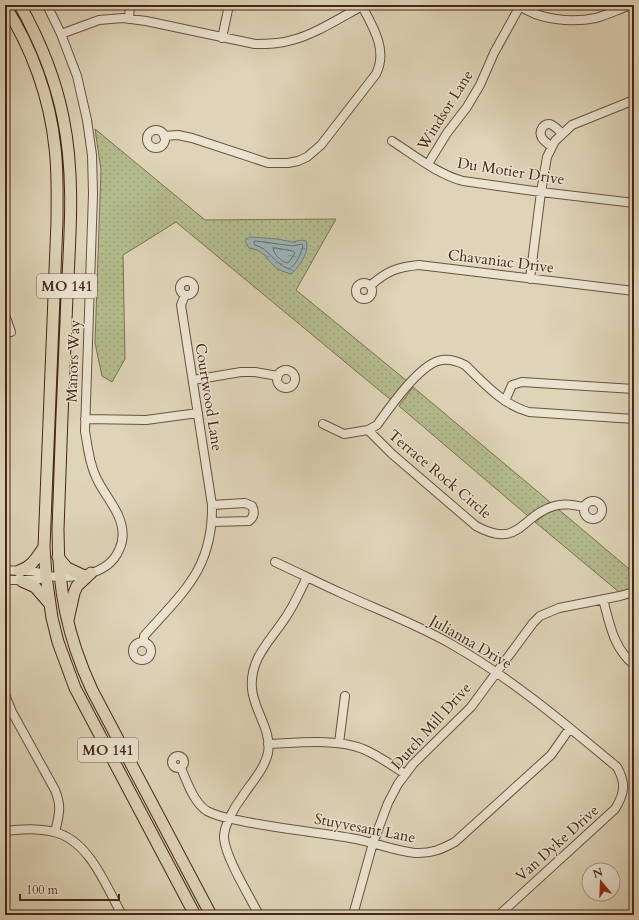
<svg xmlns="http://www.w3.org/2000/svg" width="639" height="920" font-family="Cardo,serif">
<style>
.grass{fill:url(#grass-dots);stroke:#7c7152}
.water{fill:url(#water-ripples);stroke:#787c79}
.lines{fill:none;stroke-linecap:round;stroke-linejoin:round}
.shore{stroke:#706e69;stroke-width:1}
.minor-casing{stroke:#6b523f;stroke-width:10}
.highway-casing{stroke:#452617;stroke-width:13}
.minor{stroke:#eae3d0;stroke-width:8}
.highway{stroke:#ded4b7;stroke-width:11}
.labels{text-anchor:middle;stroke-width:3;stroke-linejoin:round;paint-order:stroke}
.shield{fill:#eae3d0;stroke:#765f4e;stroke-width:1}
.shield-label{font-size:14px;font-weight:bold;fill:#452617}
.street-label{font-size:15px;fill:#452617;stroke:#eae3d0}
</style>
<defs>
<pattern id="grass-dots" width="8" height="8" patternUnits="userSpaceOnUse"><rect width="8" height="8" fill="#b3bc8d"/><path d="M2 2h.1M6 6h.1" fill="none" stroke="#9ba179" stroke-width="1.8" stroke-linecap="round"/></pattern>
<pattern id="water-ripples" width="26" height="14" patternUnits="userSpaceOnUse"><rect width="26" height="14" fill="#9ab5bb"/><path d="M2 4q2-2 4 0t4 0M15 11q2-2 4 0t4 0" fill="none" stroke="#7f9397"/></pattern>
</defs>
<rect width="100%" height="100%" fill="#ded4b7"/>
<filter id="stains"><feTurbulence type="fractalNoise" baseFrequency=".005" numOctaves="4"/><feColorMatrix values="0 0 0 0 .2 0 0 0 0 .09 0 0 0 0 .02 0 0 0 .5 -.17"/></filter>
<radialGradient id="worn" r=".72"><stop offset=".6" stop-color="#630" stop-opacity="0"/><stop offset="1" stop-color="#630" stop-opacity=".3"/></radialGradient>
<path class="grass" d="M95,129L205,220L336,219L296,290L407,381L391,400L176,222L123,255L125,359L112,382L102,376L95,343L101,170Z
M413,387L550,502L528,516L399,406Z
M558,509L634,573V588L619,592L535,522L546,514Z"/>
<path class="water" d="M250,237L277,239L293,242L302,240L306,241C310,252 299,267 291,274C287,273 282,271 278,269C265,260 267,251 249,248L246,243L245,240Z"/>
<g class="lines">
<path class="shore" d="M256,241L293,246L302,244L303,246C301,254 296,265 289,269C273,263 270,249 255,245L254,242Z
M273,248H276L293,251L295,253L289,262L287,263C281,261 274,255 273,248Z"/>
<g class="minor-casing">
<path id="minor" d="M519,5C538,20 572,23 596,18C607,15 619,9 631,5
M129,19L130,5
M61,34L99,20L123,18L146,21L255,44C268,44 280,44 292,40C314,35 343,16 364,5
M222,38L229,5
M147 139a9 9 0 1 1 18 0a9 9 0 1 1-18 0Z
M164,136L178,135L192,138L268,163H288L298,161L307,157L321,145L376,74C388,50 373,27 362,6
M392,141C414,155 437,174 463,181L541,192L634,203
M552,147C548,144 544,141 542,138C538,131 544,121 552,125C556,127 559,131 562,133
M428,164L447,133L467,107L480,85L494,53L520,6
M530,279L541,192L547,157L555,141L572,125L634,100
M180 288a7 7 0 1 1 14 0a7 7 0 1 1-14 0Z
M356 291a8 8 0 1 1 16 0a8 8 0 1 1-16 0Z
M370,286C387,271 397,267 419,265L634,291
M5,315L11,332
M277 379a9 9 0 1 1 18 0a9 9 0 1 1-18 0Z
M193,380L241,372H255L278,376
M505,401L512,385L522,382L634,389
M85,419L146,420L198,413
M323,424L344,434L368,430L377,425C390,407 418,367 438,361C448,358 457,361 465,365C484,383 503,405 529,412L634,419
M368,430L392,454L476,526C520,550 521,515 554,506C564,503 574,505 584,507
M584 510a9 9 0 1 1 18 0a9 9 0 1 1-18 0Z
M212,505L245,503L252,506C255,512 254,517 249,521L212,522
M275,562C297,572 319,583 341,593C378,610 416,624 451,644C511,678 564,723 617,767C626,783 625,793 615,809L499,915
M5,570C15,571 26,570 36,572C39,572 43,575 47,576C72,579 108,576 119,550C125,538 123,526 118,515C113,504 105,494 99,483C90,467 88,449 85,431L93,194L92,155L87,120L77,76L61,34L47,5
M5,580H37L46,576
M603,599C610,625 613,647 634,665
M144,642V636C183,592 213,569 212,505L181,305L185,295
M133 651a9 9 0 1 1 18 0a9 9 0 1 1-18 0Z
M5,695L12,712L55,790C62,807 59,815 55,832
M339,743L345,696
M268,744C295,743 338,738 363,749C378,755 391,765 405,774
M172 762a6 6 0 1 1 12 0a6 6 0 1 1-12 0Z
M181,768C187,782 194,803 207,811C218,817 231,819 242,821C280,829 318,832 356,839C376,843 395,851 415,853C431,854 442,849 455,842L551,755L570,728
M5,831C21,829 38,828 54,832C89,840 106,886 122,915
M259,915C249,895 226,859 224,838C223,827 235,806 242,797C251,783 264,770 268,753C272,730 254,711 252,689C249,656 274,638 289,612C296,601 301,589 307,577
M353,915L373,843L388,803L398,784L413,764L471,707L533,623L540,616L559,608L620,596L634,592"/>
</g>
<g class="highway-casing">
<path id="highway" d="M20,5C40,41 55,77 63,117C77,184 68,254 66,322C63,391 60,461 58,530C58,589 67,636 92,690L211,915
M5,6C32,48 50,98 55,148C58,172 57,197 57,221L44,547L46,576L52,618L58,642L75,688L195,915
M58,557L67,568L82,575
M19,571C32,567 37,557 44,547
M22,581L35,587L49,603
M68,620L74,593L77,586L91,573"/>
</g>
<use href="#minor" class="minor"/>
<use href="#highway" class="highway"/>
</g>
<g class="labels">
<g class="shield">
<rect x="37" y="274" width="60" height="24" rx="3"/>
<rect x="78" y="738" width="60" height="24" rx="3"/>
</g>
<g class="shield-label">
<text x="67" y="291">MO 141</text>
<text x="108" y="755">MO 141</text>
</g>
<g class="street-label">
<text transform="translate(445 110) rotate(-58)" y="5">Windsor Lane</text>
<text transform="translate(511 171) rotate(9)" y="5">Du Motier Drive</text>
<text transform="translate(501 261) rotate(7)" y="5">Chavaniac Drive</text>
<text transform="translate(73 361) rotate(-88)" y="5">Manors Way</text>
<text transform="translate(209 397) rotate(81)" y="5">Courtwood Lane</text>
<text transform="translate(440 474) rotate(40)" y="5">Terrace Rock Circle</text>
<text transform="translate(471 642) rotate(30)" y="5">Julianna Drive</text>
<text transform="translate(431 726) rotate(-48)" y="5">Dutch Mill Drive</text>
<text transform="translate(365 828) rotate(11)" y="5">Stuyvesant Lane</text>
<text transform="translate(557 843) rotate(-42)" y="5">Van Dyke Drive</text>
</g>
</g>
<rect width="639" height="920" fill="none" stroke="#ded4b7" stroke-width="20"/>
<rect x="6" y="6" width="627" height="908" fill="none" stroke="#452617" stroke-width="2"/>
<rect x="10" y="10" width="619" height="900" fill="none" stroke="#452617"/>
<g transform="translate(601 882) rotate(341)"><circle r="19" fill="#eae3d0" stroke="#a89786"/>
<path d="M0-3L7 15L0 10L-7 15Z" fill="#8f2418"/>
<text y="-6" font-size="11" font-weight="bold" text-anchor="middle" fill="#452617">N</text>
</g>
<path d="M20 894v6h99v-6" fill="none" stroke="#452617" stroke-width="2"/>
<text x="26" y="894" font-size="12" fill="#452617" stroke="#eae3d0" stroke-width="3" paint-order="stroke">100 m</text>
<rect width="100%" height="100%" filter="url(#stains)"/>
<rect width="100%" height="100%" fill="url(#worn)"/>
</svg>
